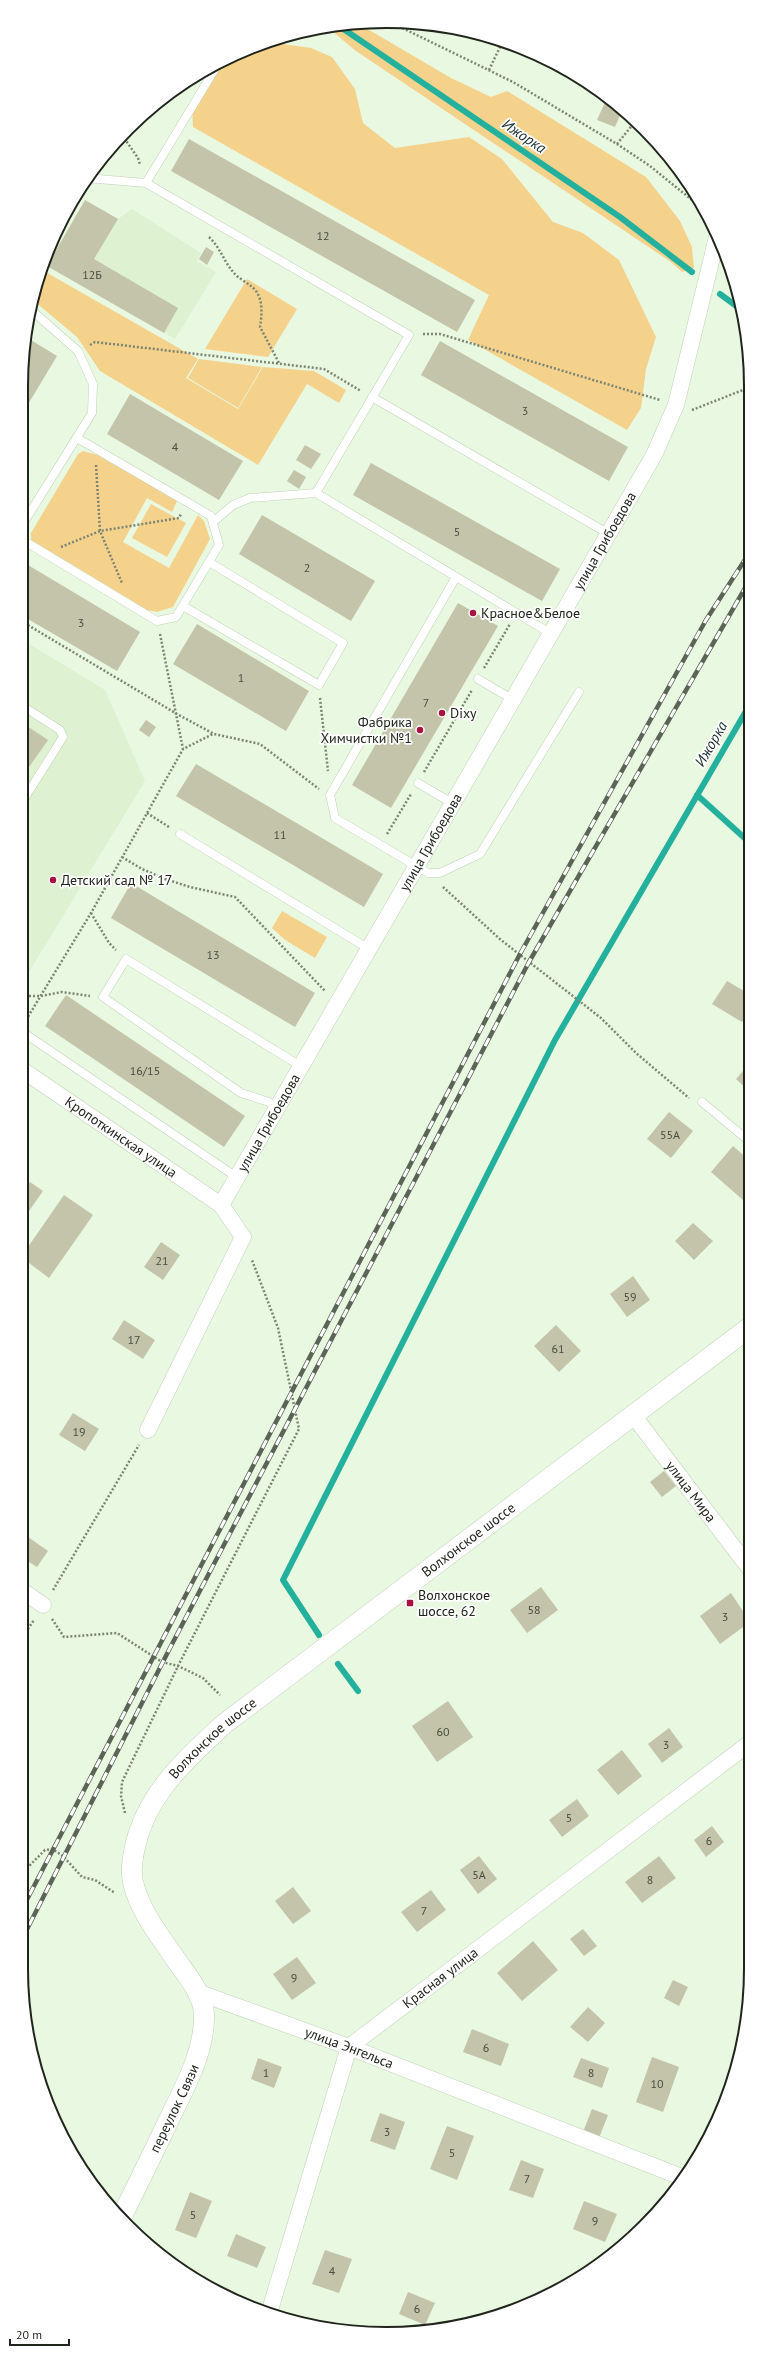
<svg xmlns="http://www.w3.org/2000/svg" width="772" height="2355" font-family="'PT Sans',sans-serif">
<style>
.built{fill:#def1d1}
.green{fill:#f5d28c}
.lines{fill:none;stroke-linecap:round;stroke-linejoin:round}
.stream{stroke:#23b19e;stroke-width:6}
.building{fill:#c3c4a9}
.service-casing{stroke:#c2d0b8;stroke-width:9}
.minor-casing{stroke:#c2d0b8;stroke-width:17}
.tertiary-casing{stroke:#c2d0b8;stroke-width:21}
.path{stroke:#7b8475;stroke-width:2.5;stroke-dasharray:2 2;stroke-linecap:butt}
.service{stroke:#fff;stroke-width:8}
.minor{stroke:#fff;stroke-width:16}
.tertiary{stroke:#fff;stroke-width:20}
.rail-casing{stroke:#5c6457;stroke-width:4.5}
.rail{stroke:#fff;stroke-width:3;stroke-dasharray:9;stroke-linecap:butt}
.poi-dot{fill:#a81140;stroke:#fff;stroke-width:1.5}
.labels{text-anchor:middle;stroke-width:3.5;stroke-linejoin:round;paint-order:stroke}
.number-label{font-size:12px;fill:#494d3f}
.street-label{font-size:14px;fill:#20251c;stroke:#fff}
.poi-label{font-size:14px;fill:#20251c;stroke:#fff;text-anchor:start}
.water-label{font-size:15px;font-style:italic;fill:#182e2a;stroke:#fff}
.rim{fill:none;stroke:#20251c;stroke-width:2}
</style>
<rect width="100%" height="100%" fill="#e9f8e0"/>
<path class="built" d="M85,200L118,219L132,209L201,253L197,261L216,272L175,339L47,266Z
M21,639L105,690L145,781L24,980H21Z"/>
<path class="green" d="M359,24L451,78L491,97L507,91L646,177L680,221L692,247L694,268L682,272L671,262L356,51L327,27Z
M269,42L311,48L332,57L355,89L363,123L395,148L469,137L502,159L553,222L583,233L619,260L656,337L646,369L641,408L627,430L468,340L489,295L193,127L192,108L228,58L247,49Z
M42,270L198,359L186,378L238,409L263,367L314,371L346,390L339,403L307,384L258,465L100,371L77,337L34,301Z
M247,279L297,309L268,357L205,349Z
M199,359L262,367L238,408L188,378Z
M83,451L101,456L177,501L172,512L147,498L123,542L169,568L198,515L204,521L210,539L173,607L157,612L147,610L31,540V533L78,454Z
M151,504L186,523L167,557L132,538Z
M282,911L327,937L315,958L285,940L272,928Z"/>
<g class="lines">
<path class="stream" d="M339,26L620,217L692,272
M720,294L739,308
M697,795L749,842
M319,1635L283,1580L555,1040L749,706
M338,1664L358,1691"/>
</g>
<path class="building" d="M162,100L157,108L155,106L156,105Z
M606,100L621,113L615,127L597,120Z
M189,139L475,300L457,332L171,171Z
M85,200L118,219L94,259L178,308L164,333L47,266Z
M206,247L214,252L207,265L199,259Z
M26,337L57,356L21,416V386Z
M440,341L628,447L609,481L421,375Z
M130,394L243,461L219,500L107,434Z
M305,445L321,454L311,469L296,460Z
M371,463L560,569L542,601L353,495Z
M294,470L306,477L299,489L287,481Z
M262,515L375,581L351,621L239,554Z
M28,565L140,632L117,671L21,615V576Z
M458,603L498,626L391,808L352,785Z
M197,624L309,691L286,731L173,664Z
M146,720L156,727L149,737L139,730Z
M21,722L48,740L27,770L21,765Z
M196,764L383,874L364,907L176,796Z
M131,883L315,993L295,1027L111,918Z
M727,981L749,994V1010L742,1022L712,1004Z
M66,995L245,1116L224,1147L45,1026Z
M749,1064V1091L736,1079Z
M669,1112L693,1131L671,1158L647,1139Z
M21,1136L27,1140L21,1150Z
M733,1146L749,1160V1192L743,1200L711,1172Z
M30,1182L43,1191L29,1211L21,1206V1195Z
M64,1195L93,1215L49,1278L21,1257Z
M21,1216L25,1218L21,1224Z
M693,1223L713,1241L694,1260L675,1241Z
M161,1242L180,1255L163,1280L144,1267Z
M633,1276L650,1300L627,1317L610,1294Z
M124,1320L155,1340L143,1359L112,1339Z
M556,1325L581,1351L559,1372L534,1346Z
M73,1413L99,1429L85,1451L59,1435Z
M664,1471L676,1486L662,1497L650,1482Z
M21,1485L29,1490L21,1502Z
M21,1532L48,1551L37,1567L21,1557Z
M541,1587L558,1610L527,1633L510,1610Z
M731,1593L750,1622L720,1644L700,1616Z
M750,1665V1679L744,1669Z
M448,1701L473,1737L437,1762L412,1726Z
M669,1728L683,1747L662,1763L648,1744Z
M622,1750L642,1776L618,1795L597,1770Z
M577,1799L589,1816L562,1837L549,1820Z
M712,1826L724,1842L706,1857L694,1840Z
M479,1856L497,1879L478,1894L460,1870Z
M659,1856L676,1878L642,1903L625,1882Z
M293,1887L311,1911L293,1924L275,1901Z
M431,1890L446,1910L417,1932L401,1912Z
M583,1929L597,1946L584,1956L570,1939Z
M533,1941L558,1970L522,2001L497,1973Z
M297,1957L316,1983L292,2000L273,1974Z
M673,1980L688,1987L679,2006L664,1998Z
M588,2007L605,2023L588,2042L570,2027Z
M472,2029L509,2044L501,2066L463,2052Z
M652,2057L679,2067L663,2112L636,2102Z
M258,2058L282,2067L274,2088L251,2079Z
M581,2058L609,2068L602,2088L573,2077Z
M720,2102L725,2103L723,2108L709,2135L707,2134Z
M592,2109L608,2115L599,2138L583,2132Z
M380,2113L405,2122L395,2150L370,2141Z
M447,2126L474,2136L457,2180L430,2169Z
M521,2160L544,2169L533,2198L509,2190Z
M190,2192L212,2201L196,2238L175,2230Z
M584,2201L617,2214L605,2242L573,2229Z
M236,2234L266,2247L257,2268L227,2256Z
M325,2250L352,2259L339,2293L312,2284Z
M408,2292L435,2303L425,2325L399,2314Z"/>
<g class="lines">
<g class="service-casing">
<path id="service" d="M558,66L572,73
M86,178L146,183L409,335L316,493L550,633
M146,183L218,64
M372,397L609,534
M213,522L233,505L250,498L316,493
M21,527L92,413L93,384L78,351L30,309
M21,539L157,621L176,617L219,545L211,516L77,438
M456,577L330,795L335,818L428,873H440L480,854L579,692
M183,606L319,685L343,643L209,562
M478,679L512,699
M21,705L60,730L63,737L21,804
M418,783L452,803
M180,834L369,949
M21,1031L238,1178
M702,1102L749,1141
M278,1108L269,1102L241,1093L103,997L126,959L302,1067"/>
</g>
<g class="minor-casing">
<g id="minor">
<path id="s1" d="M21,1069L221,1205L243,1237L148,1430"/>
<path id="s2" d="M221,1205L654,455L676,405L717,237"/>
<path id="s3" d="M633,1415L750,1569"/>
<path d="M21,1590L43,1605"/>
<path id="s4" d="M197,1992L349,2047L684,2178"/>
<path d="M223,2295L225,2297"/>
<path id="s5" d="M270,2310L349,2047L751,1742"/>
</g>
</g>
<g class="tertiary-casing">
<g id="tertiary">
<path id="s6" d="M121,2218C136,2188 151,2157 166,2126C182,2091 205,2054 204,2015C204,1993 183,1971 172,1954C157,1932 139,1909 133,1882C131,1873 132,1861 134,1852C144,1796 185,1760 224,1724L750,1327"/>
</g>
</g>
<path class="path" d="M388,21L513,82L617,144L650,166L703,209
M489,70L501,45
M122,135L138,158L140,165
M617,144L634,123
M209,237C220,247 224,262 234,273C238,278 246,282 251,286C264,296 262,313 260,327L279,363
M423,334H440L660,400
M90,345L95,342L324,369L361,391
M692,410L743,390L748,386
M96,465L100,531L122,583
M61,547L100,531L179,518L181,514
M21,621L177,714L214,734L260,744L319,789
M160,634L183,749
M484,668L510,624
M320,698L328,771
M424,772L472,690
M147,813L169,827
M387,834L411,794
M122,857L142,869L165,879L190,887L235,897L325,991
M443,887L501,940L601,1018L636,1053L689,1098
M91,913L109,943L116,950
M21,996H41L62,992L90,996
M26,1020L91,913L183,749L213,734
M53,1590L139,1445
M52,1619L64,1637L117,1633L162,1662L178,1666L203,1678L220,1695
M21,1639L34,1620
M125,1813L121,1796L122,1782L178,1666L299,1429L278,1328L252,1260
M21,1874L45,1850L52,1849L63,1856L82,1877L95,1880L115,1893"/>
<use href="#service" class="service"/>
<use href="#minor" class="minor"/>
<use href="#tertiary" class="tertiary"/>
<g class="rail-casing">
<path id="rail" d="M21,1911L520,954L706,620L748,555
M21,1941L171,1646L529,962L748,583"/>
</g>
<use href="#rail" class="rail"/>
</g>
<g class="poi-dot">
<circle cx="473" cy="613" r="4"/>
<circle cx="442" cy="713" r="4"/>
<circle cx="420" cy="730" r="4"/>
<circle cx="53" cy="880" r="4"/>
<rect x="406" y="1599" width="8" height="8" rx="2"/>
</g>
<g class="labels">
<g class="number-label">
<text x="323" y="240">12</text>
<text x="92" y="279">12Б</text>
<text x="525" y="415">3</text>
<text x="175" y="451">4</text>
<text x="457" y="536">5</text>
<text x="307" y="572">2</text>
<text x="81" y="627">3</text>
<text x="241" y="682">1</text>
<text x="426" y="707">7</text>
<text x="280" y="839">11</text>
<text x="213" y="959">13</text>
<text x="145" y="1075">16/15</text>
<text x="670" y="1139">55А</text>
<text x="162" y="1265">21</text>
<text x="630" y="1301">59</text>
<text x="134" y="1344">17</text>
<text x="558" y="1353">61</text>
<text x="79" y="1436">19</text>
<text x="534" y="1614">58</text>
<text x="725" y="1621">3</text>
<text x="443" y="1736">60</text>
<text x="666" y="1749">3</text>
<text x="569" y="1822">5</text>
<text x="709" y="1845">6</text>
<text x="479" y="1879">5А</text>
<text x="650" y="1884">8</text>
<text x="424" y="1915">7</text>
<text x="294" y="1982">9</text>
<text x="486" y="2052">6</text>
<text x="266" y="2077">1</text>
<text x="591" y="2077">8</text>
<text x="657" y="2088">10</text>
<text x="387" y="2136">3</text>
<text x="452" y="2157">5</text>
<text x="527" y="2183">7</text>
<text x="193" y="2219">5</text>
<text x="595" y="2225">9</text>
<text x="332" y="2275">4</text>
<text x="417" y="2313">6</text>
</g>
<g class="street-label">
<text dy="5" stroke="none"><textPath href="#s2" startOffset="767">улица Грибоедова</textPath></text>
<text dy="5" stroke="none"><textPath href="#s2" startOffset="419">улица Грибоедова</textPath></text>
<text dy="5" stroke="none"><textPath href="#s2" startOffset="95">улица Грибоедова</textPath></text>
<text dy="5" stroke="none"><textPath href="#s1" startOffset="121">Кропоткинская улица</textPath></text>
<text dy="5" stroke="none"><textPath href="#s3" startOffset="96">улица Мира</textPath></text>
<text dy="5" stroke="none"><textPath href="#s6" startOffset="869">Волхонское шоссе</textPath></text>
<text dy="5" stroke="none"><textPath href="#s6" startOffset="545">Волхонское шоссе</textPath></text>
<text dy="5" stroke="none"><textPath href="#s5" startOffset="389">Красная улица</textPath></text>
<text dy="5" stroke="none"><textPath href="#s4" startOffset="162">улица Энгельса</textPath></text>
<text dy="5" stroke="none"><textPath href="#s6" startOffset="122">переулок Связи</textPath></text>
</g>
<g class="poi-label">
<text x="481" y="618">Красное&amp;Белое</text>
<text x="450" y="718">Dixy</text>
<text x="412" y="727" text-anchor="end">Фабрика<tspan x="412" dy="16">Химчистки №1</tspan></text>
<text x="61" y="885">Детский сад № 17</text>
<text x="418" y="1600">Волхонское<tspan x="418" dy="16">шоссе, 62</tspan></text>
</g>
<g class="water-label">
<text transform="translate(524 136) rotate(34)" y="5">Ижорка</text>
<text transform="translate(711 744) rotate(-60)" y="5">Ижорка</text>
</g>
</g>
<path d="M0 0H772V2355H0ZM386 28H386A358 358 0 0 1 744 386V1969A358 358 0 0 1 386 2327H386A358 358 0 0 1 28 1969V386A358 358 0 0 1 386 28Z" fill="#fff" fill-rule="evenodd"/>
<path class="rim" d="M386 28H386A358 358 0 0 1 744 386V1969A358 358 0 0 1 386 2327H386A358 358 0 0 1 28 1969V386A358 358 0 0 1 386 28Z"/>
<path d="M10 2339v6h59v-6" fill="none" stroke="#20251c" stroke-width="2"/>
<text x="16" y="2339" font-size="12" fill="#20251c" stroke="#ffffff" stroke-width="3" paint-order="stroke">20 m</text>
</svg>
